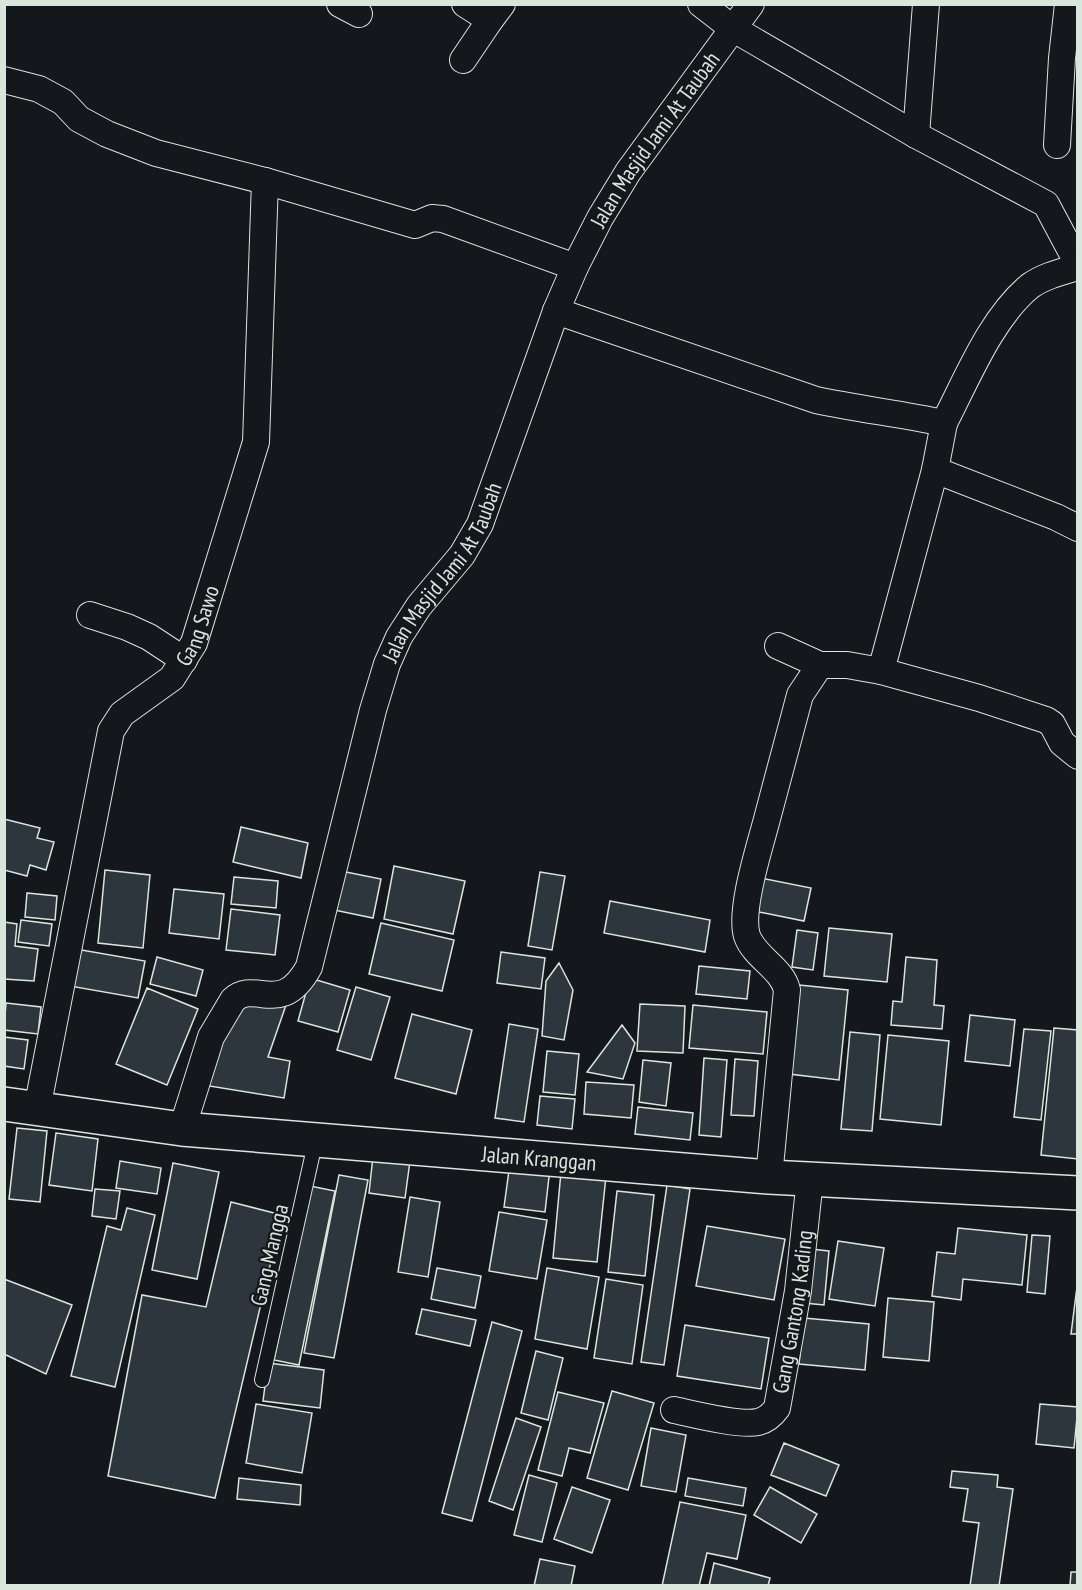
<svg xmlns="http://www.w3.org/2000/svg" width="1082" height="1590" font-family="'PT Sans Narrow',sans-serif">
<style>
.building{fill:#2c363c;stroke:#d8e6dc;stroke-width:1.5}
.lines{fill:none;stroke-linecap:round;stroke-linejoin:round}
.service-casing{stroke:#d8e6dc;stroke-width:16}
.minor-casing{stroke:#d8e6dc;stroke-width:28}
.secondary-casing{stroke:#d8e6dc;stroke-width:36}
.service{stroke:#14181c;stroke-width:14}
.minor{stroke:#14181c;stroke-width:26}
.secondary{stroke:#14181c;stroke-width:33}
.labels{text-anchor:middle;stroke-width:4.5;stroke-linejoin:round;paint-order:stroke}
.street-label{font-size:22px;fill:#d8e6dc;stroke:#14181c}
</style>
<rect width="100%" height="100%" fill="#14181c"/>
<path class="building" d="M4,819L40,828L37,838L54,842L46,870L30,865L27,876L4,870Z
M241,827L308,843L301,878L233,862Z
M394,866L465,881L453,934L384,919Z
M105,870L150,875L143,948L98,943Z
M341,871L381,879L373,918L334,910Z
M540,872L565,876L552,950L528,946Z
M234,877L278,881L276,908L231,904Z
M761,878L811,888L804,921L754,911Z
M174,889L224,894L219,939L169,933Z
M27,893L57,896L55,920L25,917Z
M610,901L710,920L705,952L604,933Z
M231,909L280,915L275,955L226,950Z
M21,920L52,924L49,946L18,942Z
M4,922L17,924L15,946L38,949L34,981L4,979Z
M381,923L454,940L442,991L369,974Z
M829,928L892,934L887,982L824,976Z
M797,930L818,933L813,970L792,967Z
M70,948L145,961L138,998L64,985Z
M501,952L545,958L541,989L497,983Z
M157,957L203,970L196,996L150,984Z
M906,957L937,960L934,1005L944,1006L942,1029L891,1025L893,1001L902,1002Z
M559,963L573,990L564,1040L542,1036L546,981Z
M699,966L750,971L747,999L696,994Z
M310,978L350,990L338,1032L298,1021Z
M799,985L848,990L839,1080L789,1074Z
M356,987L390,997L371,1060L337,1050Z
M147,988L198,1009L167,1085L116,1064Z
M241,998L286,1005L268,1057L290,1061L284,1098L203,1085Z
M6,1003L41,1007L38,1034L4,1030Z
M640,1004L685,1006L683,1053L637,1051Z
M693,1005L767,1012L763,1054L689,1048Z
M412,1014L472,1030L456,1094L395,1078Z
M970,1015L1015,1020L1010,1066L965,1061Z
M509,1024L538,1029L524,1122L495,1118Z
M622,1025L635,1043L623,1079L587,1072Z
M1054,1028L1078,1030V1159L1041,1155Z
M1024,1029L1051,1031L1041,1120L1014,1117Z
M850,1032L880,1035L872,1131L841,1129Z
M888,1035L949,1041L941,1125L880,1119Z
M4,1037L28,1040L24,1069L4,1066Z
M547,1051L579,1054L575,1095L543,1092Z
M704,1058L727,1060L721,1137L699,1135Z
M735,1059L758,1061L754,1116L731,1115Z
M643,1060L671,1063L666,1106L639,1102Z
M586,1082L634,1085L631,1118L584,1114Z
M540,1096L575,1099L572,1129L537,1125Z
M638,1107L693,1113L690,1140L635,1134Z
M17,1128L47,1131L40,1202L9,1199Z
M56,1133L98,1139L92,1191L49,1185Z
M373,1156L410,1161L405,1198L369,1193Z
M120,1161L161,1168L157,1194L116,1188Z
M173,1163L219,1172L197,1279L152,1270Z
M510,1163L550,1168L545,1212L504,1207Z
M561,1172L606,1176L597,1262L553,1258Z
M339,1175L368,1180L334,1358L304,1353Z
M667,1185L690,1189L664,1365L641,1362Z
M310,1186L335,1191L299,1365L274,1360Z
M95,1189L120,1191L116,1219L92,1216Z
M617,1191L654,1195L645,1276L608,1272Z
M410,1197L440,1202L428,1277L398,1272Z
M231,1202L282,1215L215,1498L108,1476L142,1295L206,1307Z
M127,1208L155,1215L115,1387L71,1376L107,1226L121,1230Z
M499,1212L547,1220L537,1279L489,1271Z
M707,1226L785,1239L774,1300L696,1286Z
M958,1228L1027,1235L1022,1285L963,1279L961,1300L932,1296L937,1252L955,1254Z
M1032,1235L1050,1236L1045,1294L1027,1292Z
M838,1241L884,1248L875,1306L829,1299Z
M810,1249L829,1251L824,1305L804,1303Z
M437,1268L481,1276L475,1308L431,1299Z
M547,1268L599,1277L587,1349L535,1339Z
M4,1279L72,1305L46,1374L4,1354Z
M606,1279L643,1285L632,1364L594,1358Z
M1077,1287H1078V1334H1071Z
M888,1298L934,1302L929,1361L883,1357Z
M422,1309L476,1320L470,1346L416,1334Z
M804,1318L869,1324L865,1370L799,1364Z
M492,1322L522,1331L472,1521L442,1513Z
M685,1325L769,1338L761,1389L677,1376Z
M536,1351L563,1358L548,1420L521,1413Z
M268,1363L324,1370L320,1408L263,1401Z
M612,1391L654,1403L628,1490L587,1478Z
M558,1392L604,1403L590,1453L569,1448L562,1476L538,1470Z
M256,1404L312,1413L302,1473L246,1463Z
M1040,1404L1078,1407L1074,1448L1036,1444Z
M516,1418L541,1427L513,1510L489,1501Z
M651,1428L686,1435L676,1492L641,1486Z
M784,1443L839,1465L826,1496L771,1475Z
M952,1471L998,1475L997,1487L1013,1489L999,1586H970L979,1523L963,1521L968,1489L950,1487Z
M529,1475L557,1483L542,1542L514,1535Z
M239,1478L301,1485L300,1505L237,1499Z
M688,1478L746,1488L743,1506L685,1496Z
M572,1487L610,1500L592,1553L554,1539Z
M770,1487L817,1514L801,1543L754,1515Z
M680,1502L746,1515L737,1559L707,1553L699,1586H662Z
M540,1559L575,1566L571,1586H534Z
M714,1563L770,1578L768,1586H709Z
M1071,1572H1078V1586H1070Z"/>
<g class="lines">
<g class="service-casing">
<path id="service" d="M262,1380L316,1139"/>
</g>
<g class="minor-casing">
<g id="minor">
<path d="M340,4L359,14"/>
<path d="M465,4L490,20L502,4"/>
<path d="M701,4L732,28L916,135L1046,204L1078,264"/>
<path d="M463,60L490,20"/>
<path d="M4,80L39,89L63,102L79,119L107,134L156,153L265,181L415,225L432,218L443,219L575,267"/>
<path d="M916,135L926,4"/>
<path d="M1057,145L1062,58L1068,4"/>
<path d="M556,311L816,400C859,409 901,414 944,423L935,470L881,671L847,665H820L800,695C789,736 778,778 767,819C760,846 739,910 747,936C755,958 782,968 787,990L769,1177"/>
<path d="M944,423C967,379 991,318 1030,286C1044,276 1061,272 1078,267"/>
<path d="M935,470L1056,517L1078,528"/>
<path d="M90,615L127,627L149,637L184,660"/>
<path d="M778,646L820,665"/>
<path d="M881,671L979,698L1046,720L1052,724L1062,743L1078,756"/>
<path id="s1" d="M37,1109L111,731L122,714L172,678L194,643L256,442L265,181"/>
<path id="s2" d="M182,1129L211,1037L233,1000C255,979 281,1018 309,967L373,710L387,664L399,637L419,606L462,555L480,524L556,311L575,267L600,218L628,172L751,4"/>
<path id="s3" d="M674,1410C693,1414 740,1426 758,1422C766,1420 772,1415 777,1408L798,1291L810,1179"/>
</g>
</g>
<g class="secondary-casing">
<g id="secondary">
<path id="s4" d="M4,1104L182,1129L769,1177L1078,1193"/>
</g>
</g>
<use href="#service" class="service"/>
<use href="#minor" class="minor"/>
<use href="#secondary" class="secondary"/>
</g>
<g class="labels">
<g class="street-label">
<text dy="8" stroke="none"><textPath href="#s2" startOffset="1136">Jalan Masjid Jami At Taubah</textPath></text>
<text dy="8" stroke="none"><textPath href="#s2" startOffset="650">Jalan Masjid Jami At Taubah</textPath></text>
<text dy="8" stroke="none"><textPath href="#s1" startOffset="526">Gang Sawo</textPath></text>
<text dy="8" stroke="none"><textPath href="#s4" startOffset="538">Jalan Kranggan</textPath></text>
<text transform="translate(269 1255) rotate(-77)" y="8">Gang Mangga</text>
<text dy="8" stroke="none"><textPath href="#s3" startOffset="207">Gang Gantong Kading</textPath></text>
</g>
</g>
<rect width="1082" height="1590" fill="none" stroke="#d8e6dc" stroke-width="12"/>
</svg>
